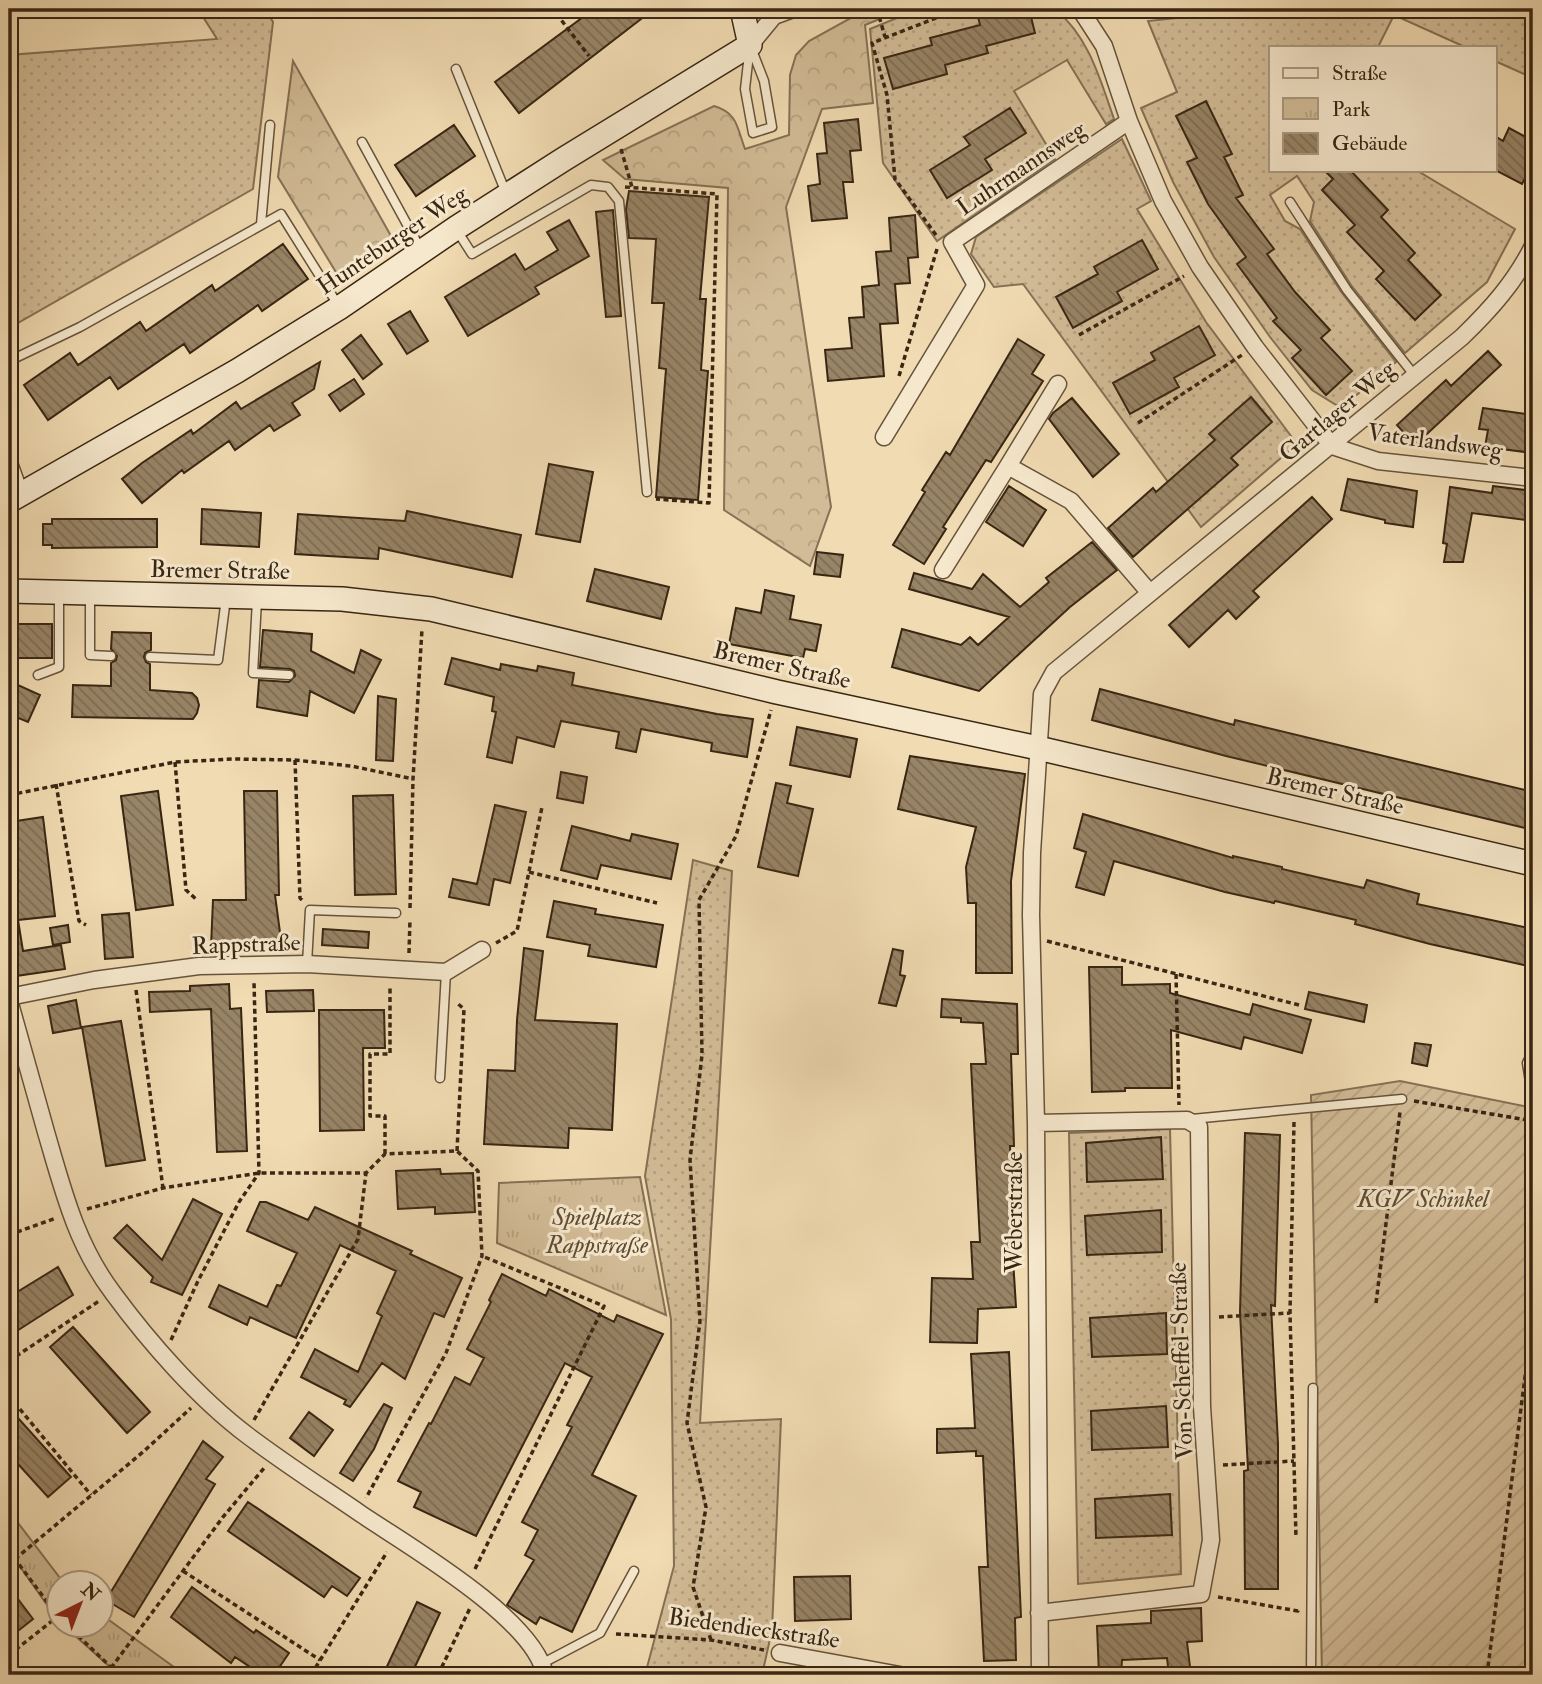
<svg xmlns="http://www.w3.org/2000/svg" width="1542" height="1684" font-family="'IM FELL Double Pica',serif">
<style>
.grass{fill:url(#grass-dots);stroke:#857155;stroke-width:2}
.forest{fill:url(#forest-crowns);stroke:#857155;stroke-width:2}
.park{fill:url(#park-tufts);stroke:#857155;stroke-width:2}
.garden{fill:url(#garden-furrows);stroke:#857155;stroke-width:2}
.building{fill:url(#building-back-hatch);stroke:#382613;stroke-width:2}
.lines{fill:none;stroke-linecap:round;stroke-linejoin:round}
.lane-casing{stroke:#66533b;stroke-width:11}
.street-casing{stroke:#66533b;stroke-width:19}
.secondary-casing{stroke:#382613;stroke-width:26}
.path{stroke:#382613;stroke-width:3.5;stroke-dasharray:5 3.5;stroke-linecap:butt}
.lane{stroke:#f6e8cd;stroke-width:8}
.street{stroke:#f6e8cd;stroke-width:16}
.secondary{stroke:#f6e8cd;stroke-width:23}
.labels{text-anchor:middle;stroke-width:6;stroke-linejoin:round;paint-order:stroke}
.street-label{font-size:24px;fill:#382613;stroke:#f6e8cd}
.park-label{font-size:24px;font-style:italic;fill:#5e4c34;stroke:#f6e8cd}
</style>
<defs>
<pattern id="grass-dots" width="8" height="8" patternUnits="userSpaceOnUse" patternTransform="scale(1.75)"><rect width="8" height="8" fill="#d2bc97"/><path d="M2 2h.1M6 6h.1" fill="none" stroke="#b5a181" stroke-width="1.8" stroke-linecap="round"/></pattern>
<pattern id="forest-crowns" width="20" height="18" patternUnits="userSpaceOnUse" patternTransform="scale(1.75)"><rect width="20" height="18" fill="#d2bc97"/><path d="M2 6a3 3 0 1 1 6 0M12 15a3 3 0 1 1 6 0" fill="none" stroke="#b5a181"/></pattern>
<pattern id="park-tufts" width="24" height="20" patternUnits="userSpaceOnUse" patternTransform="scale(1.75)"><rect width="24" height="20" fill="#d2bc97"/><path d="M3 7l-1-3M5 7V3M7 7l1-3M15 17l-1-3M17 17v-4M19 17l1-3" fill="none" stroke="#b5a181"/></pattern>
<pattern id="garden-furrows" width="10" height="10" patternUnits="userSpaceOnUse" patternTransform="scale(1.75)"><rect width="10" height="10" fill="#d2bc97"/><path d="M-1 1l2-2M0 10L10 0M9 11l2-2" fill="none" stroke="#b5a181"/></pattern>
<pattern id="building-back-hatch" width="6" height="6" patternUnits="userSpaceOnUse" patternTransform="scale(1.75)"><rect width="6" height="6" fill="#988466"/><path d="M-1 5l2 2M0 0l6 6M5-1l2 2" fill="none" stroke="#7d6c53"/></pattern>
</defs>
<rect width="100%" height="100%" fill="#f1dbb2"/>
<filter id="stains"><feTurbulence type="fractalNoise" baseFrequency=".00286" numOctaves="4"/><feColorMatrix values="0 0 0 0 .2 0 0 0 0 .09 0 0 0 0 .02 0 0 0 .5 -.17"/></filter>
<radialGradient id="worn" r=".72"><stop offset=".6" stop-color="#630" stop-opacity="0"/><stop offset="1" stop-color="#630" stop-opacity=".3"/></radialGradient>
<path class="grass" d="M198,9H265L273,22L253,189L9,328V55L217,39Z
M919,9H1055C1089,37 1100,79 1114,119L1106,124L1067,60L1014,91L1055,159L937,241L883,163L870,29Z
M1204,9H1533V78L1495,61V47H1465L1394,15L1378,47H1271V170H1416L1515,229L1487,282L1405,353L1351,285L1310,221L1314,202L1297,176L1270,195L1285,221L1300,229L1342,293L1396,362L1341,408L1312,390L1270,337L1214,257L1173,182L1141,108L1177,92L1148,21L1204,15Z
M1122,139L1151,201L1137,209L1206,322L1297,444L1201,527L1023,284L994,287L971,254L976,237Z
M693,860L732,871L700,1423L781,1419L772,1630L762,1675H645L674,1566L671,1319L645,1176Z
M1170,1129L1181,1574L1078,1584L1069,1133Z"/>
<path class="forest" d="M867,9H904L865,25L873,103L822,109L786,207L831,507L810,566L724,510L728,188L625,179L603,160L714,106C738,113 737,128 745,149L789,135L790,75L796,55L809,41Z
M293,61L396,245L342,282L278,177Z"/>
<path class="park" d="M640,1177L666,1315L497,1243L499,1183Z
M9,1511L63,1582H60L59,1622L9,1551Z
M102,1615L185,1675H119L63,1625L102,1624Z"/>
<path class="garden" d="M1400,1081L1533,1108V1675H1322L1311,1095Z"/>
<path class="building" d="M594,9H654L519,113L495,82Z
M1007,9H1029L1035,33L986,46L988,53L945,65L947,74L893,89L884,58L932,45L930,38L980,25L978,17Z
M1206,101L1232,154L1224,157L1243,195L1236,198L1274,249L1267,254L1295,292L1330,330L1321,338L1352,371L1326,395L1292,358L1301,350L1273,321L1277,318L1237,264L1246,257L1208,204L1187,162L1197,158L1176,116Z
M1010,108L1026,133L985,159L992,170L947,198L930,170L970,145L964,137Z
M858,119L861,150L850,151L853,182H843L847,218L812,221L808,186L820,184L817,154L827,153L824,123Z
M454,125L475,156L416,196L395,165Z
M1509,128L1533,141V163L1522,184L1495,170V136L1503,141Z
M1324,170H1350L1388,210L1381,217L1415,253L1408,260L1441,295L1415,320L1376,279L1384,271L1347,232L1355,225L1322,190L1333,179Z
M629,191L709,197L700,299H706L701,370L708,371L698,500L656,497L666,369L659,368L664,303H652L656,239L629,238L626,209Z
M613,210L621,316L606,317L596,212Z
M915,215L918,257L908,258L910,283L895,284L898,323L880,324L884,376L828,381L825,350L852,348L849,318L864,317L862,287L879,285L876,252L891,251L889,218Z
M569,220L589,256L535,287L539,294L468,336L445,297L515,254L525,270L558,250L547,232Z
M1142,240L1158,269L1117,292L1122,301L1073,328L1056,297L1098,274L1094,267Z
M283,244L308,279L262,311L258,305L190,353L184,344L118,389L110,377L48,420L24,385L70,353L78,365L140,322L146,331L212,285L215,291Z
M410,311L428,341L407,354L388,324Z
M1199,326L1215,355L1174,378L1179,387L1130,414L1113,383L1155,360L1151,353Z
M361,335L382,364L363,379L342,350Z
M1018,339L1044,355L1032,374L1043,381L991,462L986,460L943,527L946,529L924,564L893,545L925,492L922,490L946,452L950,455Z
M1488,351L1501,365L1415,445L1397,425L1446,380L1451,386Z
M320,362L314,389L292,403L300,415L274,431L270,425L235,450L229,441L184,473L182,470L142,503L122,479L142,463L191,430L193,434L236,402L241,409Z
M354,379L364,394L340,411L329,395Z
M1251,397L1272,422L1231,458L1238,465L1133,557L1108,528L1153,488L1156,492L1215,440L1209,434Z
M1072,398L1119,454L1093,477L1049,419L1053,413Z
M1483,408L1533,415V453L1485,447L1488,430L1479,429Z
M549,464L593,472L580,542L536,534Z
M1348,479L1417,491L1413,527L1385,523V520L1341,510Z
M1009,486L1046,510L1023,546L986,522Z
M1493,486L1533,491V521L1472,513L1463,562H1444L1447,544L1443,543L1450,487L1492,493Z
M1312,497L1332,519L1253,591L1259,597L1236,619L1228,610L1189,647L1169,625Z
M202,509L261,513L259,547L201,544Z
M407,511L521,535L512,577L379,548L378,559L295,554L298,514L405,521Z
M52,519H157V547L52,548V545H43V524H52Z
M1092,542L1117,570L1070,607L979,691L892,667L902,629L961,645L970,637L978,645L1009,617L909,589L914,573L972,589L983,574L1020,607L1049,582L1046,578Z
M817,552L843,555L840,577L814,574Z
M595,569L669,587L661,619L587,601Z
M765,590L794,596L790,619L821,625L816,651L805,649L803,658L729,644L736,608L761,613Z
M12,624H52V658H18V650H12Z
M263,630L312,634L311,651L354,673L361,650L381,660L354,713L310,691L307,716L257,707L259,680L289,682L295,676L294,671L290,669L260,667Z
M112,632L151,633V650L145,653L144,657L146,662L150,664V690L192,693L197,698L199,705L197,713L193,719L72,717L73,685L111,686V663L116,660L117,656L111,649Z
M452,658L500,670L501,664L537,671L538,666L574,673L572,685L717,714L753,719L747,757L711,751L712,743L641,729L636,752L616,748L619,732L561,721L554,747L517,737L512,763L487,757L496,712L492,711L494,697L445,684Z
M9,685L18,689V685L40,695L28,722L9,714Z
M1100,689L1234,725L1235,720L1533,792V830L1226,756L1092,720Z
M378,696L396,699L393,761L376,760Z
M797,727L857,739L850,777L790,765Z
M910,756L1025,774L1011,881L1012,973H976V903H968L966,867L976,827L898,809Z
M561,772L587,777L583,803L557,798Z
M776,783L791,786L787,803L813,809L798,876L758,867Z
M158,791L173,905L136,910L121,796Z
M244,791H277L279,895H275L281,940L240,945V947H211L213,900H246Z
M393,795L396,894L355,895L353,796Z
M495,805L526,812L510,883L494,879L489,905L449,897L453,879L477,884Z
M1083,814L1233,858V856L1282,867V869L1364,888L1367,880L1419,894L1417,904L1533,929V967L1430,944L1355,924L1356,920L1275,901L1274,903L1225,892L1114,861L1104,895L1076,887L1086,852L1074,848Z
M43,817L55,916L18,920L23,951L61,945L65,969L9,977V917H16L9,856V822Z
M572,826L630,841L632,834L678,844L671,879L601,865L597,879L561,870Z
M554,901L596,909L595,914L663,925L656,967L588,956L590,945L547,937Z
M129,913L133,957L105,959L102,915Z
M68,925L70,942L53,945L50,928Z
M323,929L369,932L368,948L322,945Z
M524,948L543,951L535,1020L617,1024L612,1130L569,1128L568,1148L484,1144L488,1070L515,1071L517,1020Z
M893,949L903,951L900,975L905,976L896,1006L879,1003Z
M1089,967H1122V985L1170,984V993L1250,1015L1253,1004L1311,1020L1302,1053L1244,1037L1241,1049L1171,1030L1172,1088H1125V1091L1092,1092Z
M229,984L230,1009L241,1008L247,1151L217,1152L211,1009L150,1012L149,992L190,991V986Z
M313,990L314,1011L267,1012L266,991Z
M1309,992L1367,1005L1364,1022L1305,1009Z
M942,999L1017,1004L1018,1054H1011L1014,1146H1010L1014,1227H1011L1016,1307L978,1309L977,1343L930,1342L932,1278L973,1279L971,1242H980L971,1064H986L983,1023L961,1022V1018L941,1017Z
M76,1000L81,1028L53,1033L48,1006Z
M319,1010H384L385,1048H363L364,1130L320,1131Z
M121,1021L145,1160L106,1166L82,1027Z
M1415,1043L1431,1045L1427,1066L1412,1063Z
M1245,1133L1280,1135L1275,1306L1271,1305L1278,1444V1589H1245L1244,1471L1248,1470L1240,1312Z
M1161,1137L1163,1179L1087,1182L1086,1143Z
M440,1169L441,1174L473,1173L475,1212L435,1214V1207L398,1209L396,1171Z
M193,1199L222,1214L182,1295L151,1282L153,1277L114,1238L127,1225L162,1260Z
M260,1202H266L308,1220L315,1207L412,1251L410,1254L462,1278L444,1317L434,1313L405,1379L382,1363L350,1407L344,1404L346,1400L301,1377L315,1349L358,1372L382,1316L377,1313L396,1271L340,1245L296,1338L250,1317L247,1325L209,1307L219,1285L267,1307L277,1285L281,1286L297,1253L247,1231Z
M1161,1210L1162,1252L1087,1255L1085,1216Z
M58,1267L73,1295L9,1336V1297Z
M502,1274L546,1296L549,1289L614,1322L617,1315L663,1334L592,1475L636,1496L572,1632L540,1617L536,1624L507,1605L534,1560L525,1555L538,1530L522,1522L572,1427L567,1425L592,1377L565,1363L476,1536L414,1507L421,1492L398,1481L429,1423L431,1424L455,1377L470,1385L484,1358L467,1349L491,1302L489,1300Z
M1166,1313L1167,1354L1092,1357L1090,1318Z
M73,1327L150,1412L127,1433L50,1347Z
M1009,1352L1021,1617L1015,1618L1016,1660L984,1661L979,1567H988L983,1456H976V1451L937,1453V1429L975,1428L971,1354Z
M384,1404L392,1408L374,1449L353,1481L340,1473Z
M1166,1406L1168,1447L1092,1450L1091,1411Z
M9,1408L71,1477L48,1497L9,1454Z
M309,1412L333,1430L314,1456L290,1438Z
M203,1441L223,1457L206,1479L215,1484L134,1617L106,1600Z
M1170,1494L1172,1535L1096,1538L1095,1499Z
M248,1502L360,1578L347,1596L332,1586L324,1597L228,1531Z
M850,1576L851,1619L795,1621L794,1577Z
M9,1587L33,1619L9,1638Z
M192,1587L254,1633L256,1630L289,1653L274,1675H262L235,1657L231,1663L171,1617Z
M417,1602L440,1613L421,1654L411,1675H383Z
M1201,1608L1202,1641L1187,1642L1191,1675H1169L1167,1658L1122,1660L1121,1675H1099L1097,1626L1151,1623V1611Z"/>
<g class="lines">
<g class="lane-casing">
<path id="lane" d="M750,45L764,81L772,127L753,133L745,89Z
M456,69L506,193
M362,142L421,250
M1290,202L1347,290L1415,376
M261,224L270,125
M456,229L472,254L591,185L608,187L619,201L647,492
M9,361L80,327L281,214L338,305
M9,451L23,490
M90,596V655L111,656
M257,600L253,673L289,675
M150,657L218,660L226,598
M38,675L59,667V595
M307,964L310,910L396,913
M1533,1051L1527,1063L1533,1101
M440,1078L446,972
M1192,1119L1402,1099
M543,1663L600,1633L634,1571
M1311,1675L1313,1388"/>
</g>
<g class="street-casing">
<path id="street" d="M1080,9L1104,46L1129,121L1163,201L1200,267L1255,347L1332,446L1378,461L1533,478
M750,45L774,16L793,9
M884,437L976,285L952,242L1129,121
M1008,466L1058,384
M943,570L1008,466L1071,501L1150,593
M9,997L94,980L199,966L307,964L446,972L482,950
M9,1000C21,1044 34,1088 46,1132C63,1190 76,1244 113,1293C149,1342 198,1398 247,1435C284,1463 323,1488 361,1514C407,1545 535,1619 545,1675
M1036,1123L1187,1120L1199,1127L1202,1407L1211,1540L1201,1594L1039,1613
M780,1653L900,1675
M1040,1675L1036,1123L1031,915L1032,853L1042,694L1054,672L1462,337C1491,309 1515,282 1533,246"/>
</g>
<g class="secondary-casing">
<path id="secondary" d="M9,501L237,371L339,308L456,228L564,159L750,45L742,9
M9,591L342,599L431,609L777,692L1038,748L1533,864"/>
</g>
<path class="path" d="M532,9L555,12L589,56
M877,9L885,37
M1265,11L1305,9
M621,149L632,187
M625,187L717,194L709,503L656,499
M936,235L895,179L887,95L872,43L959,9
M1079,335L1184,276
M899,376L937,249
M1138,423L1242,355
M295,760L300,898L302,900
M175,762L186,890L197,900
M56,784L79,921L86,925
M9,795L175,762L234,759L295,760L351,766L413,779
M529,872L657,903
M410,908L413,779L422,629
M1047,941L1299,1005
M496,943L517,931L542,807
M409,953L410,919
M1176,974L1179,1105
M136,990L163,1188
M1414,1101L1533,1121
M1294,1122L1290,1313L1296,1538
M457,1151L464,1009L457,1003
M385,1154V1116H370V1054H390V985
M87,1209L163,1188L259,1173H366L385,1154L457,1151L478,1171L482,1256L446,1353L366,1498
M9,1235L56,1218
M1376,1303L1400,1112
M1219,1317L1290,1313
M171,1340L198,1281L239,1202L259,1173L254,982
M9,1361L99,1301
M9,1396L91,1495
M254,1420L358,1239L366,1173
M1223,1465L1294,1461
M9,1551L60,1619
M15,1559L143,1452L191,1408
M475,1569L604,1306L482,1256
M183,1571L320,1660
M1218,1597L1298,1611V1609
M66,1624L119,1675
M616,1634L711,1640L764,1650
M711,1640L693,1587L706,1507L687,1423L700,1321L690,1160L702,1055L699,900L736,836L771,710
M9,1655L57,1617
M111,1668L223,1517L265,1467
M311,1675L387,1552
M438,1675L470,1608
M1487,1675L1533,1314"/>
<use href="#lane" class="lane"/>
<use href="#street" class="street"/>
<use href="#secondary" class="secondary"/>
</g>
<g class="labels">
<g class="street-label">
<text transform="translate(1021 168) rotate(-34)" y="8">Luhrmannsweg</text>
<text transform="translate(392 240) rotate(-34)" y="8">Hunteburger Weg</text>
<text transform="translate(1337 411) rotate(-40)" y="8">Gartlager Weg</text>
<text transform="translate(1435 441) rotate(8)" y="8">Vaterlandsweg</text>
<text transform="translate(220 570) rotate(1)" y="8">Bremer Straße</text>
<text transform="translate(782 665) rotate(13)" y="8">Bremer Straße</text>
<text transform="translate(1335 791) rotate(13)" y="8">Bremer Straße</text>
<text transform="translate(246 944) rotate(-2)" y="8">Rappstraße</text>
<text transform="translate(1014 1212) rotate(-90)" y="8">Weberstraße</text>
<text transform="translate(1181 1361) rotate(-92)" y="8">Von-Scheffel-Straße</text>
<text transform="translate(754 1628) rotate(8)" y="8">Biedendieckstraße</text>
</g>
<g class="park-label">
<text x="1423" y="1207">KGV Schinkel</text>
<text x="597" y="1225">Spielplatz<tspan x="597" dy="28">Rappstraße</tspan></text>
</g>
</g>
<rect width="1542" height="1684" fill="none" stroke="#f1dbb2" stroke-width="35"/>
<rect x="10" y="10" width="1521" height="1663" fill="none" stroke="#382613" stroke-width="3.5"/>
<rect x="18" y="18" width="1507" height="1649" fill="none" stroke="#382613" stroke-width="2"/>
<rect x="1269" y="46" width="228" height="126" fill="#f6e8cd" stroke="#aa9a83" stroke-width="2"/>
<rect x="1283" y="68" width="35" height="10" fill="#f6e8cd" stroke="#aa9a83" stroke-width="2"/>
<text x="1332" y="80" font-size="21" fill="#382613">Straße</text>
<rect x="1283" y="98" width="35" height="21" fill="url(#park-tufts)" stroke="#aa9a83" stroke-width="2"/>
<text x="1332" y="116" font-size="21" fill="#382613">Park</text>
<rect x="1283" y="133" width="35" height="21" fill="url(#building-back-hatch)" stroke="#aa9a83" stroke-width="2"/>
<text x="1332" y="150" font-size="21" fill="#382613">Gebäude</text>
<g transform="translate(80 1604) rotate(42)"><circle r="33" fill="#f6e8cd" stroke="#aa9a83" stroke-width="2"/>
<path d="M0-5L12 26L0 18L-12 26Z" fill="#8f2418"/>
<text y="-10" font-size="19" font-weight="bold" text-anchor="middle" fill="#382613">N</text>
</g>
<rect width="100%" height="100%" filter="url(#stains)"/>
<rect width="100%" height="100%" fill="url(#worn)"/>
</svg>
